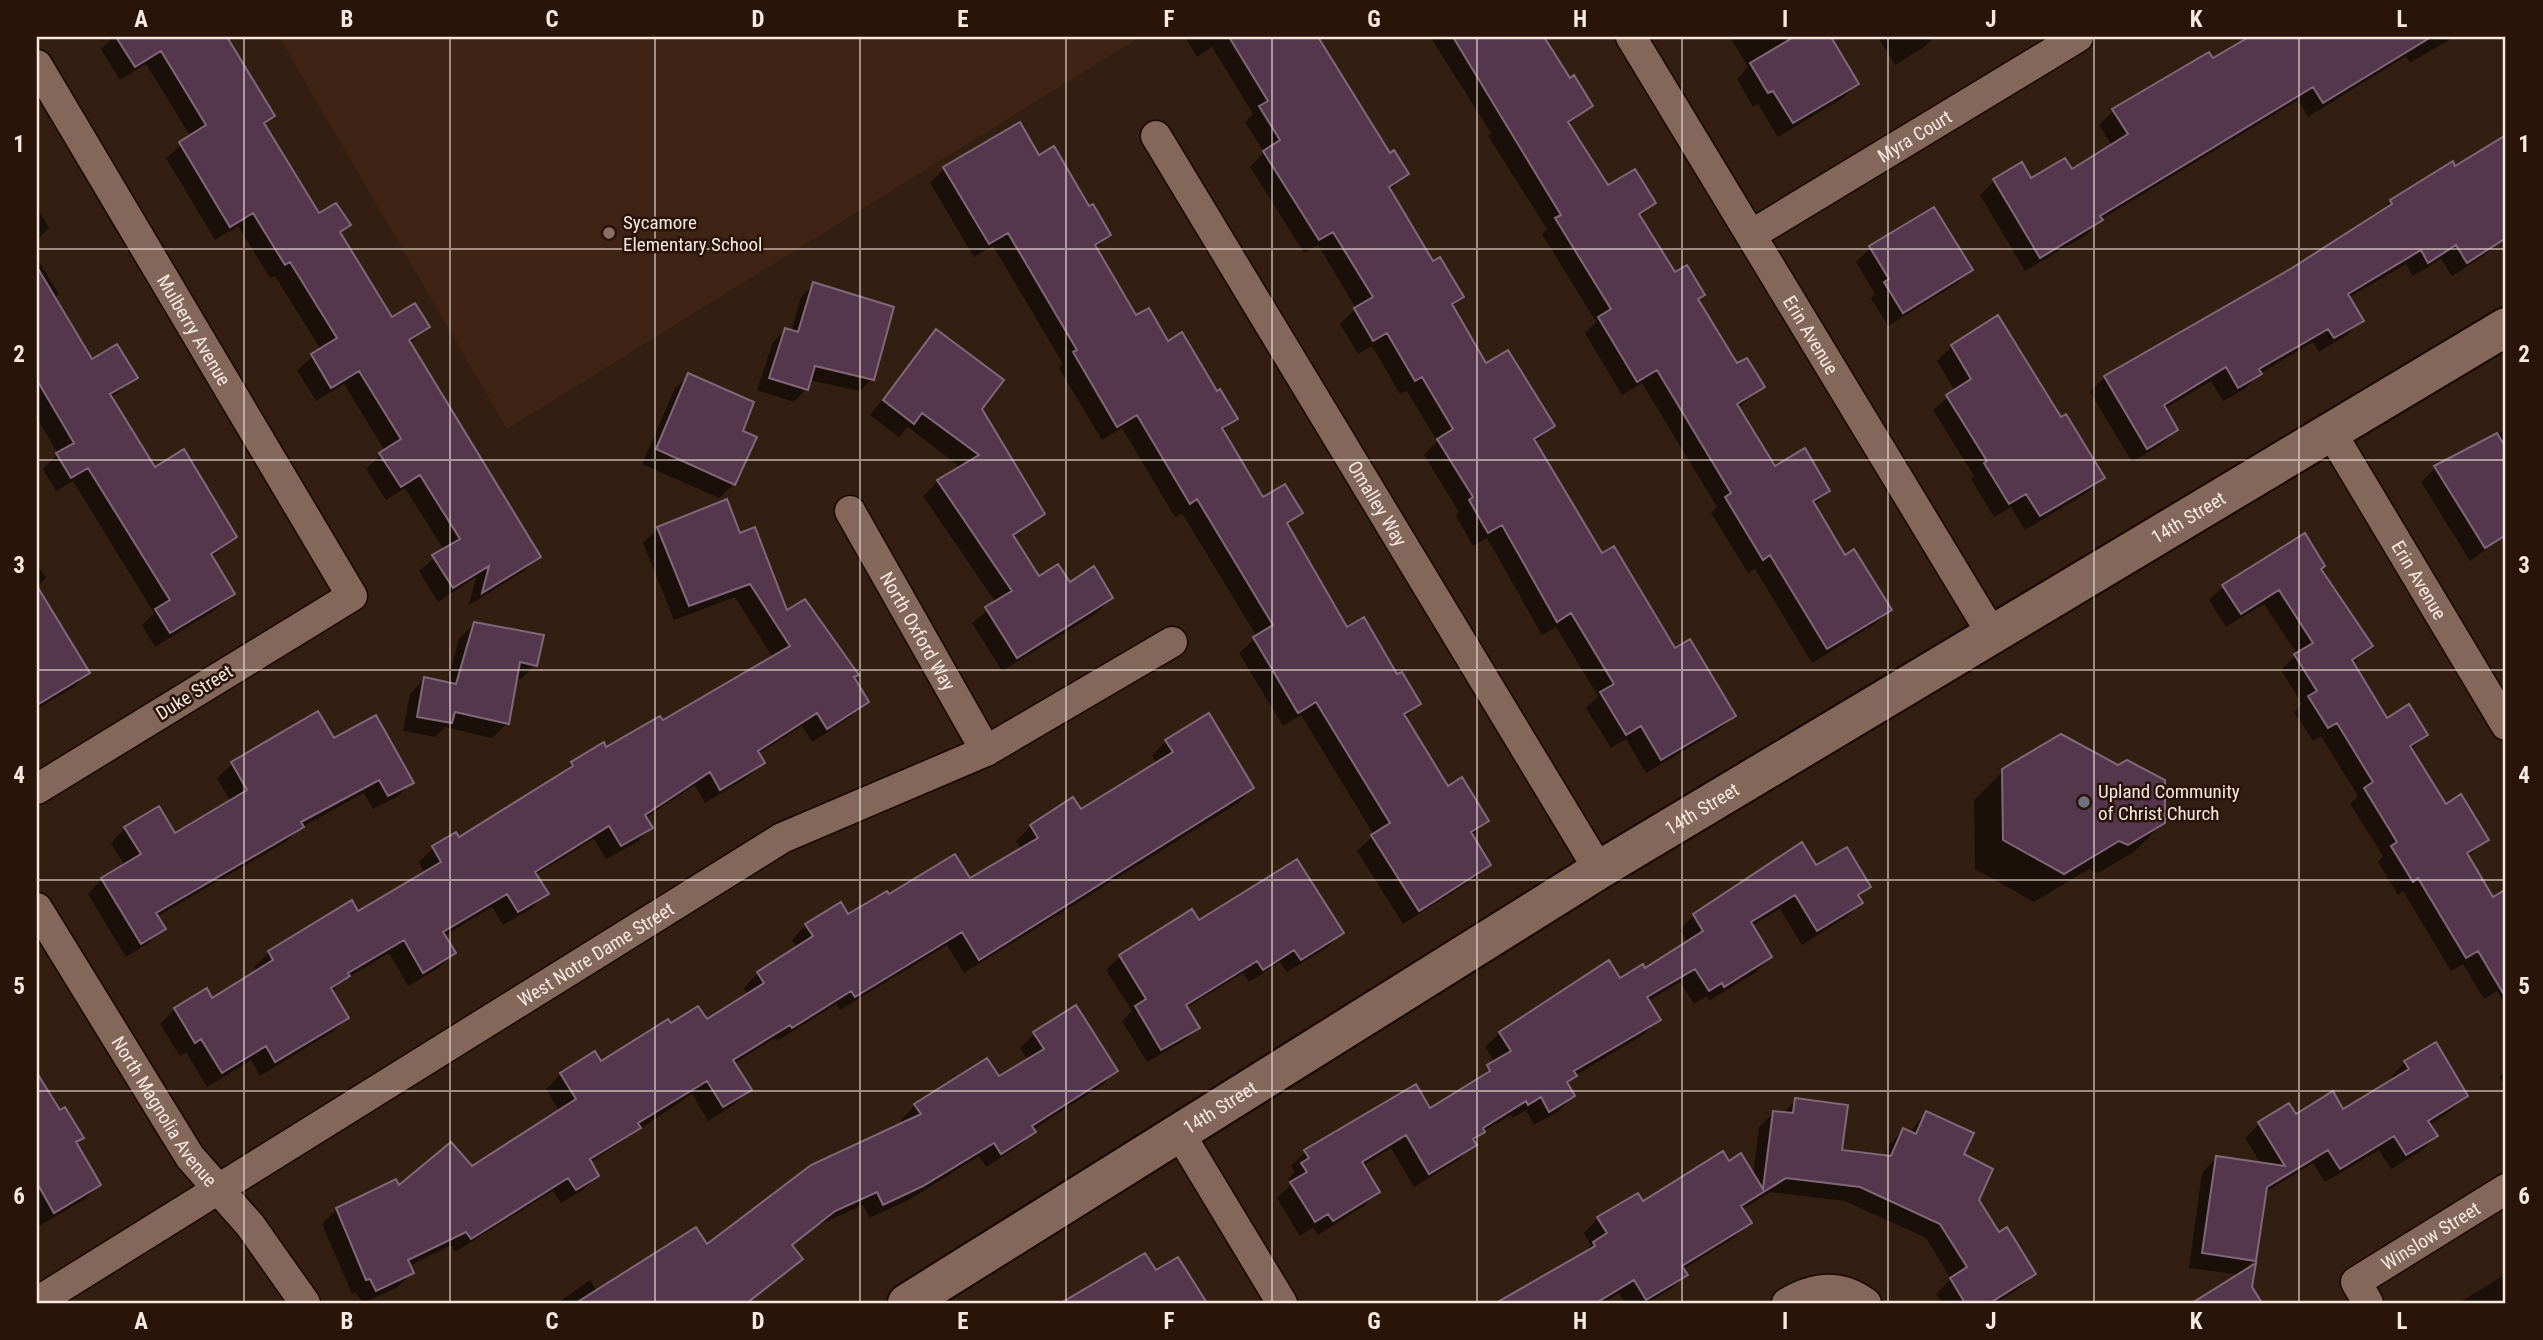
<svg xmlns="http://www.w3.org/2000/svg" width="2543" height="1340" font-family="'Roboto Condensed',sans-serif">
<style>
.built{fill:#3f2315}
.shadow{fill:#0007}
.building{fill:#55374d;stroke:#80687a;stroke-width:2}
.lines{fill:none;stroke-linecap:round;stroke-linejoin:round}
.minor-casing{stroke:#1a0701;stroke-width:33}
.tertiary-casing{stroke:#1a0701;stroke-width:42}
.minor{stroke:#82675a;stroke-width:30}
.tertiary{stroke:#82675a;stroke-width:38}
.grid{fill:none;stroke:#f7e8e0;stroke-width:2;stroke-opacity:0.55}
.education-dot{fill:#8d6e63;stroke:#291409;stroke-width:2.5}
.worship-dot{fill:#6b7280;stroke:#291409;stroke-width:2.5}
.labels{text-anchor:middle;stroke-width:5;stroke-linejoin:round;paint-order:stroke}
.street-label{font-size:19px;fill:#f7e8e0;stroke:#291409}
.poi-label{font-size:19px;fill:#f7e8e0;stroke:#291409;text-anchor:start}
.neatline{fill:none;stroke:#f7e8e0;stroke-width:2.5}
.grid-label{font-size:23px;text-anchor:middle;font-weight:bold;fill:#f7e8e0}
</style>
<rect width="100%" height="100%" fill="#331e12"/>
<path class="built" d="M279,37H1140L507,429Z"/>
<path class="shadow" d="M113,37H210L273,116L264,125L319,215L348,225L339,234L392,320L428,327L409,344L538,557L524,571L469,605L476,577L438,602L419,571L444,550L405,488L386,500L366,469L385,451L344,384L316,401L297,370L321,350L275,276L270,278L238,226L215,240L166,158L191,137L146,64L120,80L101,49Z
M1185,37H1309L1389,156L1407,174L1389,191L1433,263L1462,297L1452,307L1486,365L1552,426L1535,443L1602,556L1675,650L1733,716L1719,730L1646,773L1626,739L1611,748L1586,708L1598,696L1556,627L1542,635L1487,538L1473,546L1456,516L1459,512L1424,455L1437,441L1407,391L1400,394L1372,346L1358,354L1340,324L1356,308L1318,245L1304,253L1250,167L1264,152L1245,122L1253,114L1212,47L1197,57Z
M1433,37H1542L1569,80L1591,106L1568,125L1607,188L1654,203L1639,218L1674,274L1702,295L1697,300L1737,366L1763,387L1738,408L1775,468L1828,491L1813,506L1844,557L1889,610L1875,624L1812,663L1755,569L1748,573L1711,513L1717,507L1642,383L1622,395L1585,333L1596,322L1542,234L1547,229L1488,136L1491,133L1433,41Z
M1730,37H1829L1857,84L1843,98L1778,137L1758,104L1753,107L1737,79L1748,67Z
M1878,37H1935L1924,47L1895,65Z
M2257,37H2454L2410,63L2406,56L2308,117L2298,100L2100,220L2086,235L2025,271L1980,195L1995,180L2031,181L2072,172L2112,146L2099,125L2114,110Z
M2506,137V234L2485,255L2452,276L2441,259L2413,276L2406,264L2348,298L2361,320L2347,335L2319,352L2313,342L2259,374L2245,389L2223,401L2211,381L2164,409L2176,430L2162,444L2132,462L2090,392L2105,377L2293,270L2376,216L2391,201L2455,168Z
M1038,158L1088,208L1109,235L1095,249L1136,317L1168,343L1236,418L1222,432L1263,499L1301,513L1287,526L1346,630L1396,677L1419,704L1405,718L1448,788L1487,820L1472,835L1489,865L1474,879L1403,924L1357,851L1374,835L1301,715L1283,726L1239,653L1257,637L1182,513L1175,517L1122,428L1102,440L1059,368L1063,364L993,246L974,257L930,183L944,169Z
M37,207L49,228L37,240Z
M1870,248L1971,270L1956,284L1888,326L1871,298L1875,294L1856,262Z
M37,258L59,294L54,299L91,361L136,377L111,398L154,469L235,537L211,558L233,594L218,608L155,647L142,625L154,613L73,481L56,491L43,469L58,454L37,418Z
M814,284L872,379L860,391L809,380L806,389L794,402L757,390L773,342L785,330L791,332L801,297Z
M1998,318L2060,419L2103,477L2088,492L2025,530L2011,507L1994,517L1971,479L1974,476L1933,410L1955,391L1937,361L1952,346Z
M936,331L1043,514L1013,538L1038,578L1069,584L1111,598L1097,613L1002,671L972,623L996,603L923,496L938,481L961,468L908,427L899,437L870,415Z
M689,375L740,432L734,484L719,498L642,464L674,390Z
M2506,429V535L2470,561L2421,482L2435,468L2464,450L2467,454Z
M658,528L739,535L786,613L852,678L867,702L852,716L812,742L802,726L758,754L763,763L748,777L705,803L695,785L645,818L651,828L637,842L606,859L594,839L535,875L546,893L532,908L503,925L492,907L444,936L454,953L439,968L408,986L389,953L344,980L331,992L347,1018L332,1032L260,1076L251,1060L207,1087L186,1052L180,1056L160,1024L175,1009L206,991L212,1000L257,972L254,967L269,953L351,903L358,913L425,873L419,862L433,848L458,839L559,777L572,763L662,723L773,658L735,597L674,620L643,543Z
M37,564L46,578L37,587Z
M2319,569L2371,646L2352,664L2386,720L2426,735L2411,750L2445,806L2487,839L2467,857L2493,899L2500,895L2506,906V1006L2497,991L2484,999L2463,964L2451,971L2403,891L2398,895L2378,862L2383,856L2350,804L2358,796L2321,736L2313,741L2294,712L2302,704L2281,670L2297,654L2264,604L2226,627L2209,600L2224,586Z
M37,589L88,673L74,687L37,709Z
M474,624L535,665L521,679L515,678L507,723L492,738L445,727L435,737L403,731L410,694L424,679L447,684L459,639Z
M318,713L333,740L412,782L397,797L373,809L364,793L300,828L287,841L156,917L163,929L149,943L126,957L88,894L102,879L125,866L111,843L125,828L174,836L231,802L217,778L232,764Z
M1166,741L1252,788L1238,803L964,973L947,945L840,1010L836,1004L777,1041L775,1038L733,1064L749,1090L735,1104L708,1121L692,1094L590,1163L597,1176L583,1190L561,1203L553,1191L455,1252L451,1245L409,1266L412,1272L398,1287L363,1303L355,1292L352,1294L322,1224L337,1209L398,1188L471,1168L560,1112L546,1089L561,1074L594,1054L600,1063L670,1025L706,1021L748,995L744,988L758,973L797,948L792,940L806,925L847,916L888,897L969,881L1022,850L1016,841L1031,826L1073,800L1080,811L1157,764L1152,756Z
M2003,771L2163,823L2134,852L2098,873L2089,869L2034,902L1975,869L1974,800Z
M1815,867L1869,887L1858,898L1861,903L1846,917L1802,945L1780,909L1751,926L1770,957L1756,972L1709,1001L1707,996L1694,1004L1680,982L1648,1001L1658,1019L1644,1034L1576,1075L1566,1084L1573,1096L1559,1111L1534,1125L1526,1110L1513,1118L1511,1115L1482,1132L1460,1159L1414,1187L1391,1148L1362,1166L1378,1191L1364,1206L1318,1235L1313,1227L1300,1236L1277,1198L1291,1184L1288,1179L1295,1172L1291,1166L1306,1151L1430,1110L1474,1083L1495,1063L1485,1047L1500,1033L1644,970L1688,943L1680,930L1694,915Z
M1198,922L1341,933L1328,947L1287,972L1280,962L1249,982L1243,973L1186,1008L1198,1027L1184,1041L1147,1062L1122,1021L1132,1011L1106,970L1120,956Z
M1034,1034L1116,1071L1101,1086L1032,1130L1034,1132L1019,1146L986,1167L979,1156L907,1201L869,1218L863,1205L818,1225L791,1246L801,1259L746,1303H558L590,1280L597,1292L706,1247L903,1124L901,1120L915,1105L999,1079L1028,1061L1020,1048Z
M2405,1062L2466,1096L2452,1110L2429,1125L2436,1136L2421,1151L2391,1169L2379,1150L2325,1182L2313,1163L2264,1193L2254,1260L2242,1272L2260,1303H2197L2241,1275L2189,1268L2202,1173L2216,1158L2261,1164L2245,1138L2259,1124L2343,1111L2393,1081L2391,1077Z
M2506,1070V1088L2499,1077Z
M37,1076L59,1113L81,1138L75,1144L99,1185L85,1199L39,1226Z
M1796,1100L1840,1152L1884,1157L1889,1145L1903,1130L1909,1133L1926,1113L1962,1155L1977,1200L1998,1234L2034,1274L2020,1288L1996,1303H1942L1936,1294L1951,1279L1926,1238L1845,1201L1770,1192L1741,1210L1749,1223L1735,1237L1682,1270L1686,1275L1671,1289L1648,1303H1625L1619,1293L1603,1303H1501L1581,1256L1591,1245L1584,1233L1598,1218L1642,1203L1728,1163L1753,1176L1759,1127L1774,1112L1782,1114Z
M1144,1255L1155,1273L1203,1301L1060,1303Z
M2506,1274V1303H2460L2462,1301Z"/>
<path class="building" d="M116,37H227L275,116L264,123L319,213L336,203L351,225L340,232L392,317L415,303L430,327L409,340L541,557L482,593L489,566L453,588L432,555L460,539L420,475L401,487L379,453L401,439L359,371L331,388L311,354L337,338L290,262L285,265L253,213L230,227L179,142L206,125L161,51L135,67Z
M1229,37H1318L1390,153L1394,150L1409,174L1389,187L1433,261L1440,257L1464,297L1452,304L1486,363L1508,350L1555,426L1534,439L1602,553L1614,546L1675,648L1690,639L1736,716L1661,760L1641,726L1626,735L1600,692L1614,684L1571,613L1557,622L1502,525L1488,533L1469,500L1473,497L1437,439L1453,429L1422,377L1415,381L1387,333L1373,341L1354,308L1373,297L1333,232L1319,240L1263,151L1280,140L1259,106L1268,101Z
M1453,37H1544L1570,78L1574,75L1593,106L1568,122L1608,185L1635,169L1656,203L1639,214L1675,272L1687,265L1705,295L1698,299L1737,363L1747,358L1765,387L1737,404L1775,466L1805,448L1830,491L1813,501L1845,555L1854,549L1892,610L1827,649L1770,555L1763,560L1725,497L1731,493L1657,370L1637,382L1598,317L1611,309L1555,218L1561,215Z
M1794,37H1831L1859,84L1793,123L1773,91L1768,93L1750,63Z
M2249,37H2431L2323,103L2313,87L2100,216L2103,220L2040,258L1993,179L2022,162L2031,178L2065,158L2072,169L2128,134L2112,109L2209,52L2213,58Z
M1020,122L1039,155L1054,146L1089,206L1093,204L1111,235L1095,245L1136,315L1149,308L1168,341L1182,332L1217,391L1220,389L1238,419L1222,428L1263,497L1285,484L1303,513L1287,523L1347,627L1364,617L1397,674L1402,672L1421,704L1404,714L1448,786L1462,777L1489,821L1471,832L1491,865L1419,911L1371,835L1390,823L1316,702L1298,713L1253,637L1273,625L1197,499L1190,504L1137,415L1117,427L1073,352L1077,350L1008,233L989,244L943,167Z
M2506,135V238L2467,263L2456,245L2428,263L2421,250L2348,294L2364,321L2334,338L2328,329L2259,369L2262,374L2238,388L2226,367L2164,405L2178,430L2147,449L2104,376L2292,268L2392,204L2390,200L2453,161L2455,166Z
M1934,207L1973,270L1903,313L1884,282L1889,279L1869,246Z
M37,267L92,359L117,344L138,378L110,394L155,467L184,449L237,537L211,554L235,594L170,633L155,609L170,600L88,468L71,478L56,453L74,443L37,380Z
M813,282L894,307L874,380L815,366L808,390L769,378L785,328L798,332Z
M1998,315L2061,417L2066,414L2105,478L2040,516L2026,494L2009,504L1984,463L1987,461L1946,395L1971,379L1951,345Z
M936,329L1004,380L982,409L1045,514L1013,535L1039,576L1058,564L1070,582L1094,566L1113,598L1017,658L985,607L1012,591L937,480L979,455L922,413L914,424L883,400Z
M688,373L754,402L743,431L757,437L735,485L656,449Z
M2497,433L2506,448V535L2485,548L2434,466Z
M727,499L740,533L755,527L787,610L805,599L859,675L854,677L869,702L827,729L817,713L758,751L765,763L720,790L710,772L645,815L653,828L621,846L609,826L535,872L549,894L518,912L507,894L443,932L456,953L423,973L404,940L348,973L350,976L331,988L349,1018L275,1062L266,1046L222,1073L201,1039L195,1043L174,1008L207,988L212,998L273,960L268,951L352,900L358,911L441,862L432,846L456,832L459,837L573,766L571,762L604,742L606,747L660,716L663,720L790,646L750,584L689,606L657,527Z
M2305,533L2325,566L2321,569L2373,646L2352,660L2387,718L2409,704L2428,735L2410,746L2446,804L2461,794L2489,840L2467,853L2493,897L2506,889V998L2478,951L2466,958L2418,878L2413,882L2391,846L2397,842L2364,788L2373,782L2337,723L2328,728L2308,696L2317,691L2294,654L2313,643L2279,590L2241,614L2222,585Z
M37,586L90,673L37,705Z
M474,622L544,635L537,666L520,662L509,724L455,712L452,723L417,717L424,677L456,684Z
M318,711L334,738L376,715L414,783L388,796L379,780L301,822L304,827L156,913L166,929L141,944L101,878L141,854L124,827L159,806L175,833L247,790L231,762Z
M1209,713L1254,788L979,960L962,932L855,997L851,991L792,1028L790,1025L733,1060L752,1090L723,1107L707,1081L638,1123L641,1128L590,1159L599,1176L576,1190L568,1178L471,1239L466,1232L408,1260L414,1273L376,1291L370,1279L366,1280L336,1208L396,1179L399,1185L451,1142L472,1166L576,1099L560,1073L595,1051L601,1061L668,1019L671,1023L698,1006L707,1019L764,983L757,972L813,936L805,924L841,902L848,914L887,891L889,894L955,854L970,878L1038,838L1030,825L1073,797L1081,809L1173,752L1165,740Z
M2061,734L2118,765L2127,760L2165,780V823L2128,845L2119,841L2064,874L2003,840L2002,769Z
M1802,842L1816,865L1847,847L1871,887L1858,895L1863,903L1817,931L1795,895L1751,922L1772,957L1724,987L1722,983L1709,991L1695,969L1647,997L1661,1020L1574,1071L1577,1076L1567,1082L1575,1096L1549,1112L1541,1097L1528,1105L1526,1101L1483,1128L1485,1132L1473,1139L1477,1145L1429,1174L1406,1135L1362,1162L1380,1192L1333,1221L1328,1214L1315,1222L1290,1182L1307,1172L1301,1163L1309,1158L1304,1150L1416,1084L1430,1108L1490,1071L1487,1065L1511,1051L1499,1032L1609,960L1620,978L1643,964L1645,968L1703,931L1693,914Z
M1297,859L1344,933L1301,960L1294,950L1263,970L1257,961L1186,1005L1200,1028L1161,1050L1135,1006L1146,999L1119,955L1192,909L1199,920Z
M1076,1005L1118,1071L1032,1126L1036,1132L1001,1154L994,1143L923,1186L883,1205L877,1192L835,1211L792,1245L803,1259L747,1303H576L696,1227L707,1244L811,1165L921,1114L914,1104L987,1058L999,1076L1044,1049L1033,1032Z
M2436,1042L2468,1096L2428,1121L2438,1136L2406,1155L2394,1136L2340,1169L2328,1150L2267,1187L2256,1261L2202,1253L2216,1156L2285,1166L2258,1122L2289,1103L2296,1114L2333,1091L2343,1109L2409,1069L2404,1061Z
M37,1073L60,1110L65,1107L84,1138L76,1142L101,1185L54,1213L37,1183Z
M1795,1098L1848,1105L1842,1150L1891,1156L1903,1128L1916,1134L1926,1111L1974,1133L1964,1154L1993,1169L1979,1200L1999,1232L2007,1227L2036,1274L1990,1303H1965L1950,1278L1967,1267L1940,1224L1860,1187L1786,1178L1741,1206L1752,1223L1682,1266L1688,1275L1646,1300L1634,1280L1596,1303H1496L1595,1246L1593,1242L1607,1233L1597,1217L1638,1193L1643,1201L1723,1151L1729,1161L1741,1153L1763,1189L1773,1111L1793,1113Z
M1145,1253L1156,1270L1178,1257L1207,1303H1061Z
M2256,1263L2252,1287L2262,1303H2192Z"/>
<g class="lines">
<g class="minor-casing">
<g id="minor">
<path id="s1" d="M1631,37L1992,634"/>
<path id="s2" d="M37,65L352,596L37,789"/>
<path id="s3" d="M1156,136L1599,870"/>
<path id="s4" d="M1751,235L2078,37"/>
<path id="s5" d="M2332,434L2506,725"/>
<path id="s6" d="M850,511L986,751"/>
<path id="s7" d="M37,908L190,1157L250,1225L305,1303"/>
<path d="M1180,1134L1282,1303"/>
<path id="s8" d="M37,1302L782,838L986,751L1172,642"/>
<path d="M1787,1303C1815,1286 1840,1284 1866,1303"/>
<path id="s9" d="M2368,1303L2356,1282L2506,1189"/>
</g>
</g>
<g class="tertiary-casing">
<g id="tertiary">
<path id="s10" d="M907,1303L1599,870L2506,327"/>
</g>
</g>
<use href="#minor" class="minor"/>
<use href="#tertiary" class="tertiary"/>
</g>
<path class="grid" d="M244,37V1303M450,37V1303M655,37V1303M860,37V1303M1066,37V1303M1272,37V1303M1477,37V1303M1682,37V1303M1888,37V1303M2094,37V1303M2299,37V1303M37,249H2506M37,460H2506M37,670H2506M37,880H2506M37,1091H2506"/>
<circle class="education-dot" cx="609" cy="233" r="7"/>
<circle class="worship-dot" cx="2084" cy="802" r="7"/>
<g class="labels">
<g class="street-label">
<text dy="7" stroke="none"><textPath href="#s4" startOffset="191">Myra Court</textPath></text>
<text dy="7" stroke="none"><textPath href="#s2" startOffset="308">Mulberry Avenue</textPath></text>
<text dy="7" stroke="none"><textPath href="#s1" startOffset="348">Erin Avenue</textPath></text>
<text dy="7" stroke="none"><textPath href="#s3" startOffset="429">Omalley Way</textPath></text>
<text dy="7" stroke="none"><textPath href="#s10" startOffset="1503">14th Street</textPath></text>
<text dy="7" stroke="none"><textPath href="#s5" startOffset="170">Erin Avenue</textPath></text>
<text dy="7" stroke="none"><textPath href="#s6" startOffset="138">North Oxford Way</textPath></text>
<text transform="translate(194 692) rotate(-32)" y="7">Duke Street</text>
<text dy="7" stroke="none"><textPath href="#s10" startOffset="936">14th Street</textPath></text>
<text dy="7" stroke="none"><textPath href="#s8" startOffset="658">West Notre Dame Street</textPath></text>
<text dy="7" stroke="none"><textPath href="#s10" startOffset="369">14th Street</textPath></text>
<text dy="7" stroke="none"><textPath href="#s7" startOffset="240">North Magnolia Avenue</textPath></text>
<text dy="7" stroke="none"><textPath href="#s9" startOffset="112">Winslow Street</textPath></text>
</g>
<g class="poi-label">
<text x="623" y="229">Sycamore<tspan x="623" dy="22">Elementary School</tspan></text>
<text x="2098" y="798">Upland Community<tspan x="2098" dy="22">of Christ Church</tspan></text>
</g>
</g>
<rect width="2543" height="1340" fill="none" stroke="#291409" stroke-width="77"/>
<rect x="38" y="38" width="2466" height="1264" class="neatline"/>
<g class="grid-label">
<text x="141" y="27">A</text>
<text x="347" y="27">B</text>
<text x="552" y="27">C</text>
<text x="758" y="27">D</text>
<text x="963" y="27">E</text>
<text x="1169" y="27">F</text>
<text x="1374" y="27">G</text>
<text x="1580" y="27">H</text>
<text x="1785" y="27">I</text>
<text x="1991" y="27">J</text>
<text x="2196" y="27">K</text>
<text x="2402" y="27">L</text>
<text x="19" y="152">1</text>
<text x="2524" y="152">1</text>
<text x="19" y="362">2</text>
<text x="2524" y="362">2</text>
<text x="19" y="573">3</text>
<text x="2524" y="573">3</text>
<text x="19" y="783">4</text>
<text x="2524" y="783">4</text>
<text x="19" y="994">5</text>
<text x="2524" y="994">5</text>
<text x="19" y="1204">6</text>
<text x="2524" y="1204">6</text>
<text x="141" y="1329">A</text>
<text x="347" y="1329">B</text>
<text x="552" y="1329">C</text>
<text x="758" y="1329">D</text>
<text x="963" y="1329">E</text>
<text x="1169" y="1329">F</text>
<text x="1374" y="1329">G</text>
<text x="1580" y="1329">H</text>
<text x="1785" y="1329">I</text>
<text x="1991" y="1329">J</text>
<text x="2196" y="1329">K</text>
<text x="2402" y="1329">L</text>
</g>
</svg>
